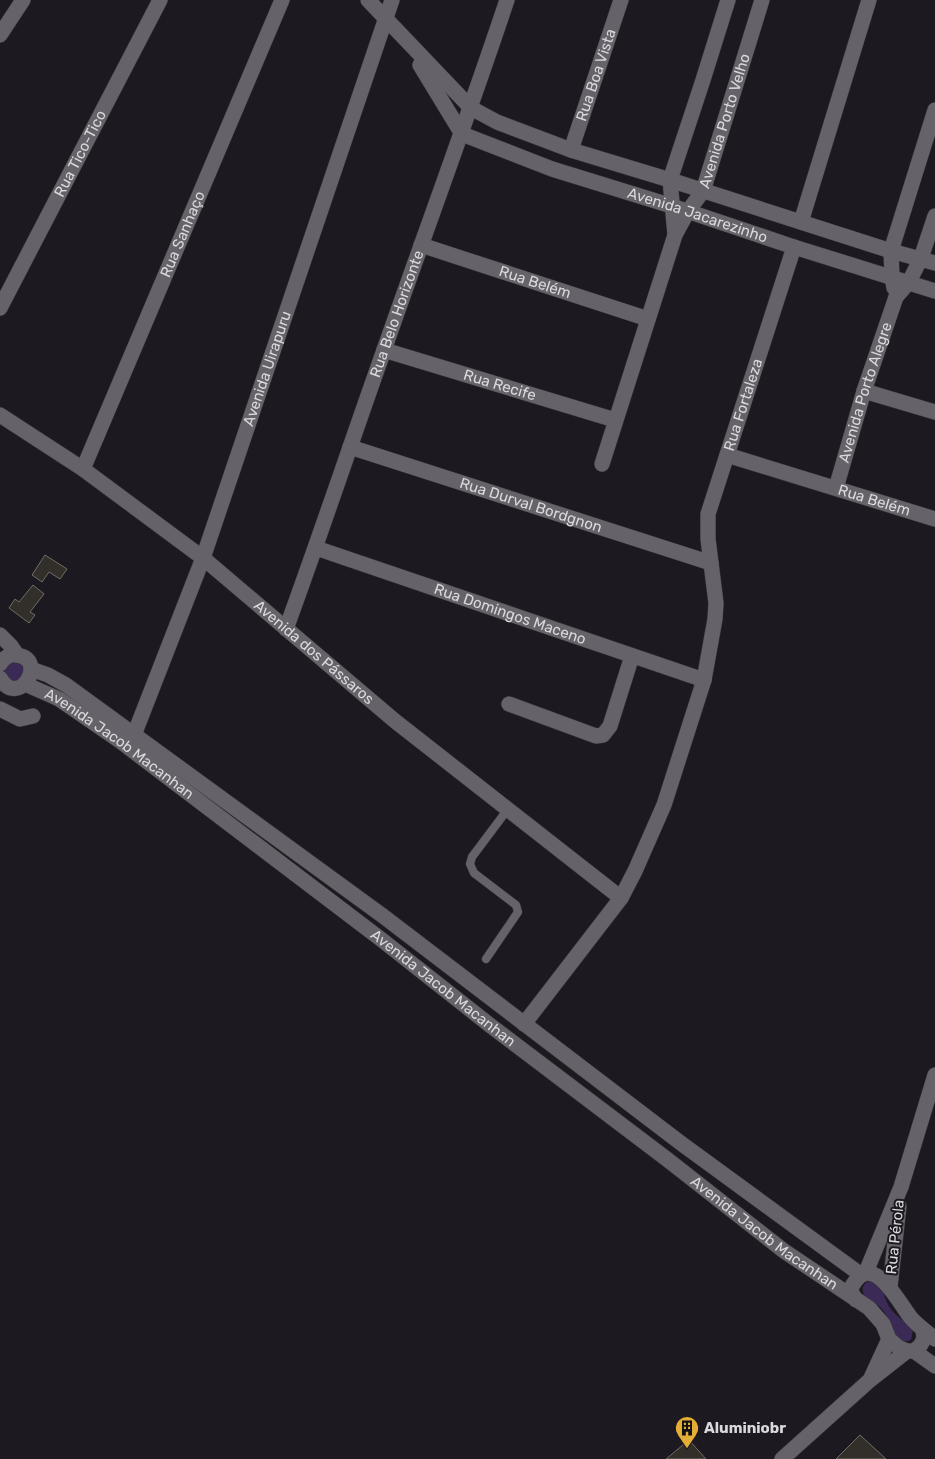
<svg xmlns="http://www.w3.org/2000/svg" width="935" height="1459" font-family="Rubik,sans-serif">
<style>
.green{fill:#3b2a56}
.building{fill:#322f2a;stroke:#706d66}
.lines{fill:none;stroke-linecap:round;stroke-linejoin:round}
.lane-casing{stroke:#39383c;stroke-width:9}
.street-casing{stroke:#39383c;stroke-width:16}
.secondary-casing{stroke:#39383c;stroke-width:16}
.lane{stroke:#656369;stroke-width:8}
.street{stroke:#656369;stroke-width:15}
.secondary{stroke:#656369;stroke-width:15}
.labels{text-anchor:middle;stroke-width:4;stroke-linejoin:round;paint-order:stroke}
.street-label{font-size:15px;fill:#dad8dc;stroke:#1c1a20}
.poi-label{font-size:15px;font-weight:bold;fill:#dad8dc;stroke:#1c1a20;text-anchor:start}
</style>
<rect width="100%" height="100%" fill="#1c1a20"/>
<path class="green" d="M6,660L25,662L22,683L3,679L2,667Z
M871,1280L883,1287C884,1300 890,1311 901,1319C906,1323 910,1325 913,1330L911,1340L904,1342L897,1340C893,1329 889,1317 881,1308C876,1303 864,1299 863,1292C861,1286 866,1282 871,1280Z"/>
<path class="building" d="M45,555L67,569L60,579L49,572L42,582L32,575Z
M33,585L44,594L30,612L35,615L29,623L9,608L15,599L19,602Z
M860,1435L886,1459H836Z
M689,1440L706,1459H666Z"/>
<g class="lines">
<g class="lane-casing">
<path id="lane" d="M486,959L518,912L516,905L474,873L470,864L472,857L508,809"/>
</g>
<g class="street-casing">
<g id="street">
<path d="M0,35L23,0"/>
<path id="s1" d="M571,150L621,0"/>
<path d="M801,222L869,0"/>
<path d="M675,235L670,180L703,80L728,0"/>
<path id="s2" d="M421,245L648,319"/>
<path d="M894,288L892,277L891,251L935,110"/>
<path id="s3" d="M0,308L160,0"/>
<path id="s4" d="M384,350L615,420"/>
<path d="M864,391L935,412"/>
<path id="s5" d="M0,415L83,469L203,558L395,721L621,898"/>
<path id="s6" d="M350,447L711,563"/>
<path id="s7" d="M727,455L935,519"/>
<path id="s8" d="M602,464L675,235L688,211L703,191L762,0"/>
<path id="s9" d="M83,469L282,0"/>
<path id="s10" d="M836,488L864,391L896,297L909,282L921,258L935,216"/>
<path id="s11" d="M316,548L704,680"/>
<path id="s12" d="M286,629C320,536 351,443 384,350C425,233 468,117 507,0"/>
<path d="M509,704L596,736L603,735L610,726L632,656"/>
<path d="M0,709L20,719L33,716"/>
<path id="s13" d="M134,735L203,558L392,0"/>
<path id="s14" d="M524,1024L621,898L635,871L664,805L704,680L715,619L716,603L708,539V514L794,247"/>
<path d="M866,1272L901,1187L935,1075"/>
<path d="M890,1287L899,1206"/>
<path d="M871,1378L889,1339"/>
<path d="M782,1459L870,1380L907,1351"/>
</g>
</g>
<g class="secondary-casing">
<g id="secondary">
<path d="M368,0L471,108L497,122L571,150L670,180L891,251L935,263"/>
<path id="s15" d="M420,65L462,134L552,169L672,206L794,247L935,291"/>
<path d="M0,635L11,646L17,655"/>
<path d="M0,664C4,658 9,654 16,655C50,659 18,710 0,678"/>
<path d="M31,669L48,675L66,685L383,916L682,1144L860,1274"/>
<path id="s16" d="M25,684L59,699L120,741L382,940L491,1026L668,1160L784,1251L869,1308L883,1324L889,1339L898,1347L907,1351H914L920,1346L924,1339L923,1330"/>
<path d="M856,1300C852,1294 849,1289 854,1283C874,1252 899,1303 911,1318C918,1326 927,1332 935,1339"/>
<path d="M914,1351L935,1366"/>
</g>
</g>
<use href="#lane" class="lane"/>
<use href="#street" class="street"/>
<use href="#secondary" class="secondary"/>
</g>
<defs>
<g id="building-pin" transform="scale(1.25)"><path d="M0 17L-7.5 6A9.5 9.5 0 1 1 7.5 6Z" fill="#e4ad35" stroke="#1c1a20"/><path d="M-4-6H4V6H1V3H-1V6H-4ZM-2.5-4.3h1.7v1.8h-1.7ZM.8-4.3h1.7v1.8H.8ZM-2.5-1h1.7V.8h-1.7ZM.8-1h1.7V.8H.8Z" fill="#111"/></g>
</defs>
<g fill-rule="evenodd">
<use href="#building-pin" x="687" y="1428"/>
</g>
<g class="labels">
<g class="street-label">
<text dy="5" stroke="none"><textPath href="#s1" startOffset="79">Rua Boa Vista</textPath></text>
<text dy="5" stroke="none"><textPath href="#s8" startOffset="366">Avenida Porto Velho</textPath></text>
<text dy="5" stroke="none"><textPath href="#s3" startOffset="174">Rua Tico-Tico</textPath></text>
<text dy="5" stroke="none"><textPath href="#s15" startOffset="330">Avenida Jacarezinho</textPath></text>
<text dy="5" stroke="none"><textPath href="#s9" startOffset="255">Rua Sanhaço</textPath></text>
<text dy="5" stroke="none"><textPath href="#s2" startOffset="120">Rua Belém</textPath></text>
<text dy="5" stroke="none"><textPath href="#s12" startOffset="334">Rua Belo Horizonte</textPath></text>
<text dy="5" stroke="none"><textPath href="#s13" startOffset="390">Avenida Uirapuru</textPath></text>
<text dy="5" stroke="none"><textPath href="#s4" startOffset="121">Rua Recife</textPath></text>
<text dy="5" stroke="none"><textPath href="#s10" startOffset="100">Avenida Porto Alegre</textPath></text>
<text dy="5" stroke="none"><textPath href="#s14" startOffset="675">Rua Fortaleza</textPath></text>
<text dy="5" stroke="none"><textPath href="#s7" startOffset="154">Rua Belém</textPath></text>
<text dy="5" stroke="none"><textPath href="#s6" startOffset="190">Rua Durval Bordgnon</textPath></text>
<text dy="5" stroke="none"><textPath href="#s11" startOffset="205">Rua Domingos Maceno</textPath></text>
<text dy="5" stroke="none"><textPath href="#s5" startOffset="394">Avenida dos Pássaros</textPath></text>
<text dy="5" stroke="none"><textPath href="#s16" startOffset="112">Avenida Jacob Macanhan</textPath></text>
<text dy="5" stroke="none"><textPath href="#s16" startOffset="518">Avenida Jacob Macanhan</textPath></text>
<text dy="5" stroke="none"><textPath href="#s16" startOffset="922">Avenida Jacob Macanhan</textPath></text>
<text transform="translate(895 1237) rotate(-84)" y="5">Rua Pérola</text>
</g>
<g class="poi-label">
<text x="704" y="1433">Aluminiobr</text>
</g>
</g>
</svg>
